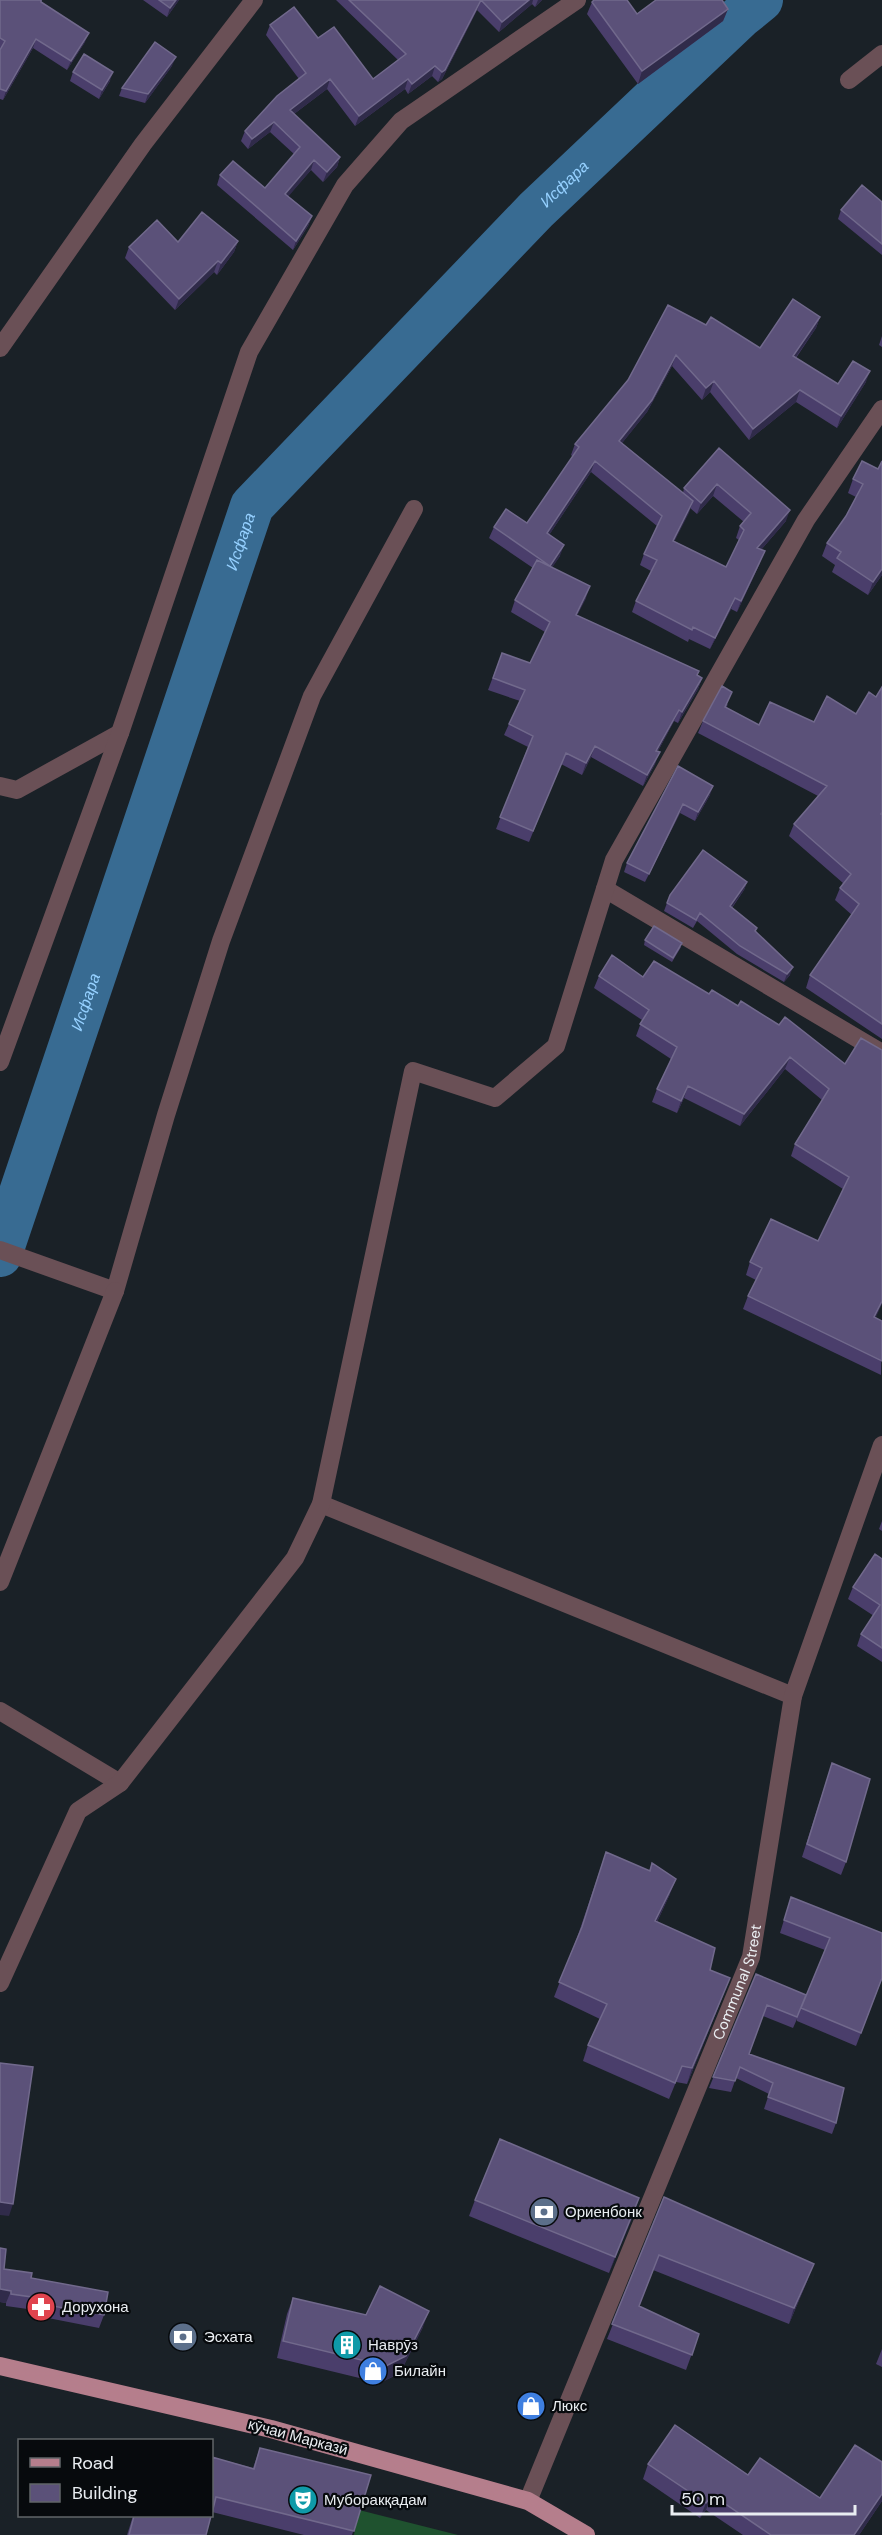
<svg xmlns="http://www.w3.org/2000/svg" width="882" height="2535" font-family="'DM Sans',sans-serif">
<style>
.green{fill:#1f522f}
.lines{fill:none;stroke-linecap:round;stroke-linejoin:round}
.river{stroke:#386b92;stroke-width:44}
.minor{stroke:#6a5056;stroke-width:18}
.major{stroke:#b57e8c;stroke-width:18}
.wall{fill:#4a3e6b;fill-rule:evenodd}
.shaded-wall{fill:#302b4a}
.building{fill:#5b5179;stroke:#71698c;stroke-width:1.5}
.labels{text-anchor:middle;stroke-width:4.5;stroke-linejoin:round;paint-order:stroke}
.street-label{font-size:15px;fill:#e9edf1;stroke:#070a0d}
.poi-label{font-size:15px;fill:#e9edf1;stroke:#070a0d;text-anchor:start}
.water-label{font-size:16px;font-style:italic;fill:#95d0ff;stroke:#070a0d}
</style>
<rect width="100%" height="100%" fill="#1a2127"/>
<path class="green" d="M359,2510L458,2535H354Z"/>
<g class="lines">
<path class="river" id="s1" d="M0,1255L252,506L536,210L740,17L761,0"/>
<g class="minor">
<path d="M849,80L882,54"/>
<path d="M0,348L143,144L254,0"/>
<path d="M0,786L17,790L120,733"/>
<path d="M605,889L882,1053"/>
<path d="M0,1062L120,733L249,352L345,185L401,121L577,0"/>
<path d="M0,1250L115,1291L166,1115L221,941L312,696L414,509"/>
<path d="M321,1504L793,1696"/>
<path d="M0,1582L115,1291"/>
<path d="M0,1711L120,1783"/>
<path d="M0,1983L78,1811L120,1783L295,1558L321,1504L413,1071L495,1098L556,1046L614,860L806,520L882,409"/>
<path id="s2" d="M528,2501L751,1957L793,1696L882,1445"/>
</g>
<path class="major" d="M0,2366L271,2429L528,2501L586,2535"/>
</g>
<path class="wall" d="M0,0H42L41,2L85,42L67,70L33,48L3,100L0,99Z
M143,0H179L167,17Z
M336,0H542L535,7L532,4L499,32L477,10L442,79L438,82L432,76L408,94L405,89L355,126L327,89L294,114L340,157L337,167L323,182L311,170L288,196L312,216L308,226L293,250L217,185L220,175L265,188L294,154L270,132L248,149L241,141L245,131L299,79L266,35L270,25L318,38L373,79L398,60Z
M592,2L637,14L728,9L723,21L638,84L587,14Z
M172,66L145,103L119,96L122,88Z
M73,72L110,81L99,99L70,81Z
M882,202V255L838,219L841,210Z
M238,241L234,252L217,275L214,272L175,310L125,258L129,247L178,242Z
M820,317L816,328L796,358L838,384L866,382L837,428L796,402L749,440L710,392L702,400L672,366L647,412L622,443L683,493L684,488L719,448L786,521L761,550L760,563L737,612L731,609L710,649L689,639L688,642L632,612L636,601L651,571L640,565L644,554L657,526L591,472L549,535L560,556L552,567L586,598L577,615L702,678L698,689L678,723L674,721L658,751L655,764L643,786L591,757L582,775L561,764L529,842L496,829L528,747L504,735L509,724L520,701L488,690L502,653L530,663L545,632L511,612L515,600L533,568L489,538L494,527L527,523L573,457L571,455L575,444L706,325L760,348ZM713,496L744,522L740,526L736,538L739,540L726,567L674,541L690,508L697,514Z
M882,336V347L879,345Z
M862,461L882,575L868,595L832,572L835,565L822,556L827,543L846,516L856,497L848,493L853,479Z
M882,687V1039L806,988L810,975L852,915L835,900L840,888L843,883L789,836L794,824L818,796L698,733L703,721L728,704L726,708L759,725L814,722L856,714L876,697Z
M678,766L710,795L695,821L680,813L645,882L624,872L627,863Z
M747,882L744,890L732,908L756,931L790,975L784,982L737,954L697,921L693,928L664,911L670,895Z
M645,940L681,947L672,962L644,945Z
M599,976L643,977L709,994L738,1006L779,1025L845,1064L876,1318L882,1321L881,1375L743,1309L748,1296L756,1280L746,1275L750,1262L818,1241L843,1189L791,1156L795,1144L822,1100L785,1069L740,1126L684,1098L677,1113L652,1102L657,1089L671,1059L636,1036L642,1020L594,988Z
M882,1521V1531L879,1529Z
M882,1559V1662L857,1646L861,1634L874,1616L848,1599L853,1587Z
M832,1763L846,1862L841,1875L802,1857Z
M606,1852L649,1871L652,1863L670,1894L657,1922L710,1970L724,1993L687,2084L676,2082L669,2099L583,2061L588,2045L600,2019L554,1997L578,1935Z
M791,1897L882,1979L856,2046L797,2021V2019L793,2028L763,2016L749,2054L836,2123L832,2134L764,2109L769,2094L736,2078L731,2092L709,2088L756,1974L806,1995L825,1950L780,1933Z
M664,2197L808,2279L789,2324L653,2270L639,2306L699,2334L686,2370L607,2339Z
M639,2198L609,2273L469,2216L475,2200Z
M0,2248L4,2269L31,2278L104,2315L99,2328L48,2318L49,2312L6,2306V2303L0,2302Z
M293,2298L366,2315L423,2327L400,2373L380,2383L277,2358L287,2314Z
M882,2349V2367L876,2364Z
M260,2448L371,2475L352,2535H304L212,2512V2457L253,2468Z
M882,2462V2501L859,2535H743L706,2510L700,2518L643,2479L648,2464L748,2475L820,2498Z
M133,2516H211L206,2535H127Z"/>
<path class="shaded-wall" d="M176,0H179L167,17L170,8Z
M481,0L477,10L442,79L438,82L442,72Z
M529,0H533L532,4L499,32L502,22Z
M538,0H542L535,7Z
M728,9L723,21L638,84L642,71Z
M89,33L85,42L67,70L71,61Z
M36,39L33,48L3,100L6,91Z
M176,57L172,66L145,103L148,94Z
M435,66L432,76L408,94L412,84Z
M113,72L110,81L99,99L102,90Z
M330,79L327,89L286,120L290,110Z
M408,79L405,89L355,126L359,116Z
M274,122L270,132L248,149L252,139Z
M340,157L337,167L323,182L327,172Z
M314,160L311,170L282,204L285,194Z
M312,216L308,226L293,250L296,241Z
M238,241L234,252L217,275L221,263Z
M218,261L214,272L175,310L179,299Z
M820,317L816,328L789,367L793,356Z
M676,355L672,366L647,412L615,452L619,441Z
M870,371L866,382L837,428L841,416Z
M714,381L710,392L702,400L706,388Z
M800,390L796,402L749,440L753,429Z
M595,461L591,472L543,544L547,533Z
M717,484L713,496L697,514L701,503Z
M693,501L689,513L669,552L673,541Z
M790,510L786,521L753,559L757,548Z
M564,545L560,556L546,577L550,566Z
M765,551L760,563L737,612L741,601Z
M882,569V575L868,595L873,582Z
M590,586L586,598L572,626L576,615Z
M735,598L731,609L710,649L715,638Z
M702,678L698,689L678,723L682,712Z
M679,710L674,721L652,762L656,751Z
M595,746L591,757L582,775L586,763Z
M660,752L655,764L643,786L647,775Z
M713,786L710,795L695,821L698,812Z
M683,804L680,813L645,882L649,874Z
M747,882L744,890L727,914L730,906Z
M793,967L790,975L784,982L787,974Z
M790,1057L785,1069L740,1126L744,1114Z
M688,1086L684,1098L677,1113L681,1101Z
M882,1301V1304L870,1330L874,1317Z
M676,1879L670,1894L650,1937L655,1921Z
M730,1978L724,1993L687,2084L692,2068Z
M639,2198L634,2214L609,2273L615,2257Z
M0,2202L13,2204L9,2216L0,2215Z
M814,2264L808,2279L789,2324L794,2308Z
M0,2289L11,2291L6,2303L0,2302Z
M429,2311L423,2327L400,2373L380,2383L386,2366Z
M882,2494V2501L859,2535H854Z
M712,2495L706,2510L700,2518L706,2503Z"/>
<path class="building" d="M0,0H41V2L89,33L71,61L36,39L6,91L0,89V50L5,41L0,38Z
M159,0H176L170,8Z
M349,0H481L445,70L442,72L435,66L412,84L408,79L359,116L330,79L290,110L340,157L327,172L314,160L285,194L312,216L296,241L220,175L233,161L265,188L300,147L274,122L252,139L245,131L277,96L306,73L270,25L294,7L318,38L334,27L373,79L406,54Z
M481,0H529L502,22Z
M594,0H627L637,14L656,0H722L728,9L642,71L592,2Z
M155,42L176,57L148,94L122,88Z
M84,54L113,72L102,90L73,72Z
M862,185L882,202V244L841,210Z
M202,212L238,241L221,263L218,261L179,299L129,247L157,220L178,242Z
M793,299L820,317L793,356L838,384L853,361L870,371L841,416L800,390L753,429L714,381L706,388L676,355L652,400L619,441L693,501L673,541L726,567L744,530L740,526L751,513L717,484L701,503L684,488L719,448L790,510L757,548L765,551L741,601L735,598L715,638L693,627L692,630L636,601L657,560L644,554L662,516L595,461L547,533L564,545L550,566L494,527L506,509L527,523L579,447L575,444L628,380L668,305L706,325L711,317L760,348Z
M862,461L878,469L882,461V569L873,582L837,558L841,552L827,543L846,516L863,484L853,479Z
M537,560L590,586L576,615L699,671L697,675L702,678L682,712L679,710L656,751L660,752L647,775L595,746L586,763L566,753L533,831L500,817L533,736L509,724L525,690L493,678L502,653L530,663L550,622L515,600Z
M722,686L732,692L725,707L759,725L770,702L814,722L827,696L856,714L869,692L876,697L882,687V812L881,814L882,815V1024L810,975L859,904L840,888L851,874L794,824L827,786L703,721Z
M678,766L713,786L698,812L683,804L649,874L627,863Z
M703,850L747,882L730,906L757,928L755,931L793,967L787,974L740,946L700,913L696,920L667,903L670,895Z
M654,926L682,943L673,958L645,940Z
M612,955L643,977L654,961L709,994L712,990L738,1006L741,1001L779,1025L785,1017L845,1064L861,1038L882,1050V1301L874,1317L882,1321V1361L748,1296L762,1268L750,1262L771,1219L818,1241L849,1177L795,1144L829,1089L790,1057L744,1114L688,1086L681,1101L657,1089L677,1047L640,1024L649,1010L599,976Z
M875,1554L882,1559V1648L861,1634L880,1605L853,1587Z
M832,1763L870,1779L846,1862L807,1844Z
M606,1852L650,1871L652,1863L676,1879L655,1921L715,1948L710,1970L730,1978L692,2068L682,2066L675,2083L588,2045L607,2004L559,1982L582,1927Z
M791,1897L882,1933V1978L861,2033L801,2008L830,1938L784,1920Z
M756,1974L806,1995L797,2017L767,2005L749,2054L844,2088L836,2123L768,2097L773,2083L740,2067L735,2081L713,2077Z
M0,2063L33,2067L13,2204L0,2202Z
M500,2139L639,2198L615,2257L475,2200Z
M664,2197L814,2264L794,2308L659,2255L639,2306L699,2334L692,2355L612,2324Z
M0,2248L6,2249L4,2269L32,2273L31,2278L108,2292L104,2315L52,2306L53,2300L11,2294V2291L0,2289Z
M380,2286L429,2311L406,2356L386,2366L283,2341L293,2298L366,2315Z
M675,2425L748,2475L760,2458L820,2498L855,2445L882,2462V2494L854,2535H771L712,2495L706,2503L648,2464Z
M260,2448L371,2475L354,2531L216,2497L212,2513V2457L254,2469Z
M134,2516H211L206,2535H129Z"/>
<defs>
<g id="bank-disc" transform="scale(1.5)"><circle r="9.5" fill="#5c6f8a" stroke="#070a0d"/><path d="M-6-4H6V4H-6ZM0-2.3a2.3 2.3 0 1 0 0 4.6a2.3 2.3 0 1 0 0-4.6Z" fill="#fff"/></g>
<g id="pharmacy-disc" transform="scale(1.5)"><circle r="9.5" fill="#e0444e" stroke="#070a0d"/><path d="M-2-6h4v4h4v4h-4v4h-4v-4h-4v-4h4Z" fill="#fff"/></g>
<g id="building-disc" transform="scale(1.5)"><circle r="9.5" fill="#0f9aa8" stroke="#070a0d"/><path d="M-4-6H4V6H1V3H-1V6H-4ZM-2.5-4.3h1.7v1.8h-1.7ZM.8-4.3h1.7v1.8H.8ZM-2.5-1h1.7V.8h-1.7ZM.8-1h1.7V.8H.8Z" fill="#fff"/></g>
<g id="shop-disc" transform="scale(1.5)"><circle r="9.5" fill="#3f7fe0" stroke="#070a0d"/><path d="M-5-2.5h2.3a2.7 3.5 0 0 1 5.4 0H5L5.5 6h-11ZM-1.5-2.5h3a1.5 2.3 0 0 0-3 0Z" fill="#fff"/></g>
<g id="theatre-disc" transform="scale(1.5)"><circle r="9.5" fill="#0f9aa8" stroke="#070a0d"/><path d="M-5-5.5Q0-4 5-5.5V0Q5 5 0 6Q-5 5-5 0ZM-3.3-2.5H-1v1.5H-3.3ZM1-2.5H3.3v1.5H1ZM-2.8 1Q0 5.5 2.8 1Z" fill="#fff"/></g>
</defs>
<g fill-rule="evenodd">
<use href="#bank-disc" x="544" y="2212"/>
<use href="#pharmacy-disc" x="41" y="2307"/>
<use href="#bank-disc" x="183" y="2337"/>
<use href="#building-disc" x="347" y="2345"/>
<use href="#shop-disc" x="373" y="2371"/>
<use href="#shop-disc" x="531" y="2406"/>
<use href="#theatre-disc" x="303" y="2500"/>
</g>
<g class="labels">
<g class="street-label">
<text dy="5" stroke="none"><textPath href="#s2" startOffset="560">Communal Street</textPath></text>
<text transform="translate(298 2437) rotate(15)" y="5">кӯчаи Марказӣ</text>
</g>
<g class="poi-label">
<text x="565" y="2217">Ориенбонк</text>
<text x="62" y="2312">Дорухона</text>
<text x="204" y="2342">Эсхата</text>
<text x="368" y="2350">Наврӯз</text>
<text x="394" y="2376">Билайн</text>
<text x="552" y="2411">Люкс</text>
<text x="324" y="2505">Муборакқадам</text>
</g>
<g class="water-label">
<text dy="6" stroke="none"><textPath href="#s1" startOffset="1239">Исфара</textPath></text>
<text dy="6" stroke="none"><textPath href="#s1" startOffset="753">Исфара</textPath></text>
<text dy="6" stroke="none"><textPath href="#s1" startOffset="267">Исфара</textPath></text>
</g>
</g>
<rect x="18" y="2439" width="195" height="78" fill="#070a0d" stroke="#616568" stroke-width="1.5"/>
<rect x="30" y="2458" width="30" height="9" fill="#b57e8c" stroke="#616568" stroke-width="1.5"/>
<text x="72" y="2469" font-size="18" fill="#e9edf1">Road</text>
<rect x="30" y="2484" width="30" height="18" fill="#5b5179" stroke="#616568" stroke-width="1.5"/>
<text x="72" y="2499" font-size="18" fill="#e9edf1">Building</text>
<path d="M672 2505v9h183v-9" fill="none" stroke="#e9edf1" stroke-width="3"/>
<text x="681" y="2505" font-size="18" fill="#e9edf1" stroke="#070a0d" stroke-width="4.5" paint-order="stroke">50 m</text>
</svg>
